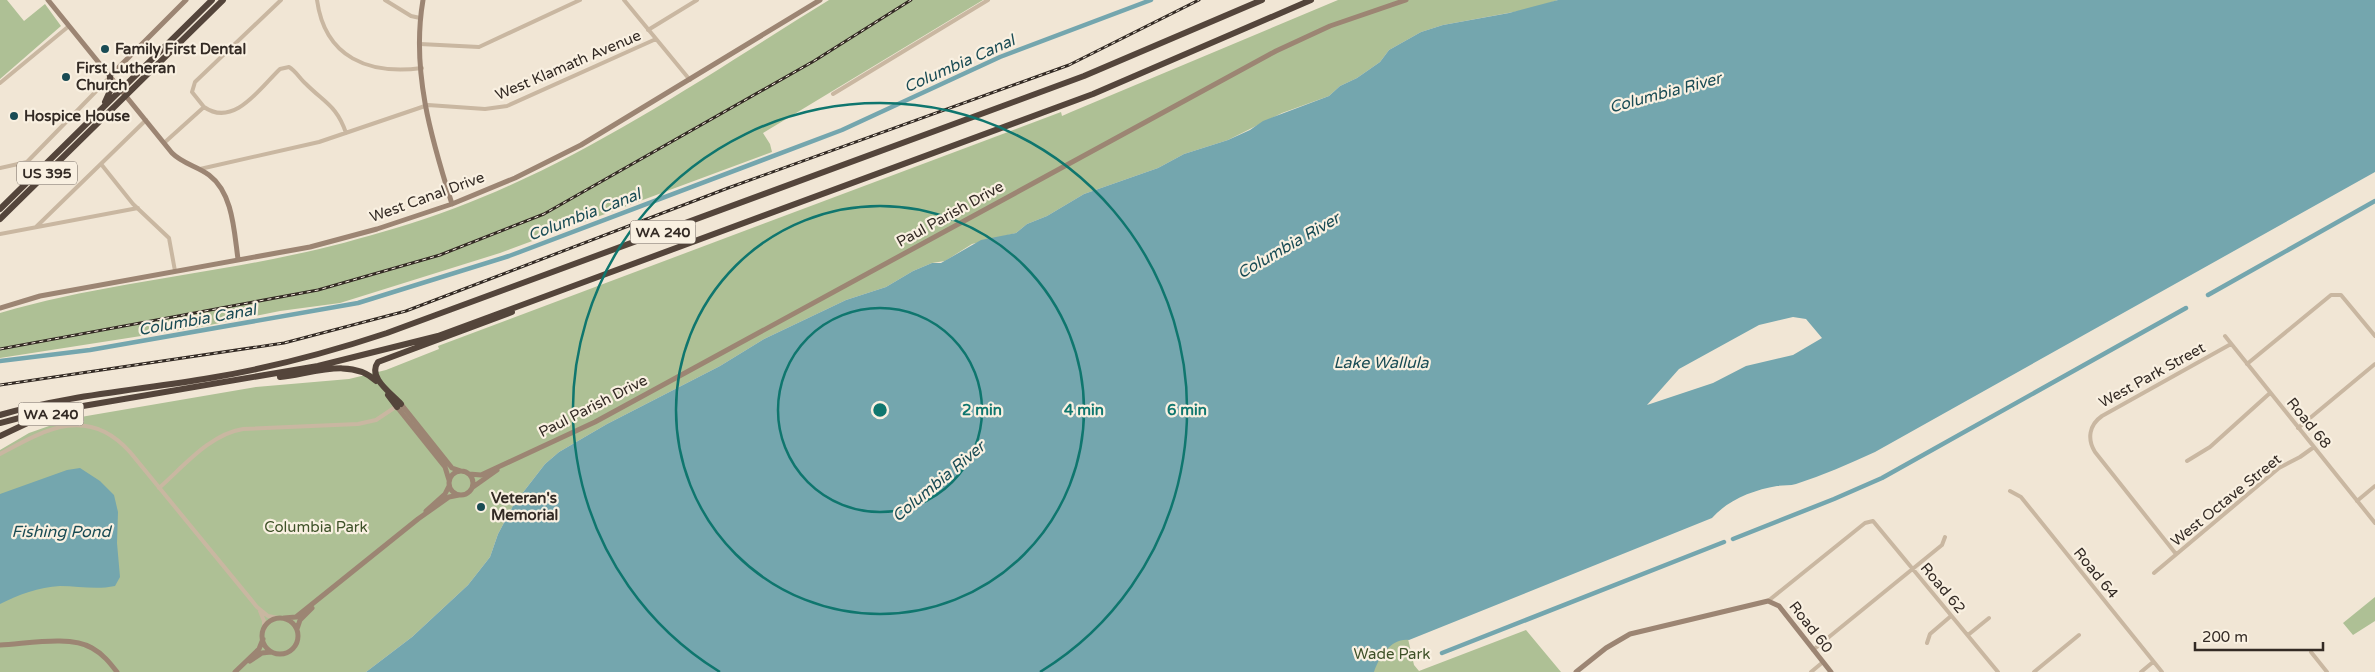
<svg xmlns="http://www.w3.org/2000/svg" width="2375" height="672" font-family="'Varela Round',sans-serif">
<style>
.green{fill:#aec095}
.water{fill:#74a6ae;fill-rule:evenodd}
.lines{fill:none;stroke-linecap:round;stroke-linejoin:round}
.canal{stroke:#74a6ae;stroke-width:4.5}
.street{stroke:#c9b7a1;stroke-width:4}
.secondary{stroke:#9c8573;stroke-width:5}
.highway{stroke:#54453b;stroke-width:6}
.rail-casing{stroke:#332a24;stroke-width:3}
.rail{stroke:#f9f0e1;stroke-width:1;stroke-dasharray:4;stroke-linecap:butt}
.ring{fill:none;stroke:#0f766e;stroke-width:2.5}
.poi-dot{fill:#194b54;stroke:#f9f0e1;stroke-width:2}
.labels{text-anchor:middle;stroke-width:4.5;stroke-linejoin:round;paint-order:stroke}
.shield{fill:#f9f0e1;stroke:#6e655d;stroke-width:1}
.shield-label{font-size:14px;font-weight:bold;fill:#332a24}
.poi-label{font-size:15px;font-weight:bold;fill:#332a24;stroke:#f9f0e1;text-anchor:start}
.street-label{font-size:15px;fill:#332a24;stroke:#f9f0e1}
.park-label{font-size:15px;fill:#3e5128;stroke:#f9f0e1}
.water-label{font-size:16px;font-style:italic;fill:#194b54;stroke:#f9f0e1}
.centre{fill:#0f766e;stroke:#f9f0e1;stroke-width:2.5}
.ring-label{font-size:15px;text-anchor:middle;font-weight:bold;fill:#0f766e;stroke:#f9f0e1;stroke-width:4.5;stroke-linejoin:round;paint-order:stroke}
</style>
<rect width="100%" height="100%" fill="#f1e6d5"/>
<path class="green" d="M0,0H7L24,21L45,4L61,26L0,79Z
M829,0H983L763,133L770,144L772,152L500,253L340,303L280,311L205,326L0,358V313C95,285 195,276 292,255C327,248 362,238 396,228C554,182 691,85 829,0Z
M1338,0H1558L1535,8L1443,25L1421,32L1389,50L1380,62L1357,78L1340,86L1329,96L1282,113L1228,140L1184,154L1158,168L1084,194L1047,216L1027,224L1016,233L972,244L945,261L932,263L913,271L886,287L846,300L764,339L720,366L607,424L559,452L545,464L514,504L498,534L490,557L468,585L412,637L366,672H0V450L29,433L69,419L256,387L349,379L386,370L439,349L438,346L1061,112L1062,116L1071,112Z
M2375,597V621L2353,635L2343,623Z
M1406,630L1414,665L1419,671L1526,630L1561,672H1289Z"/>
<path class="water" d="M1558,0H2375V172L1875,452C1849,464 1823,475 1796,484C1790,486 1783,485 1777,486C1753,490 1728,500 1712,518L1409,640C1391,638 1379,657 1374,672H366L412,637L468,585L490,557L498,534L514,504L545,464L559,452L607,424L720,366L764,339L846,300L886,287L913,271L932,263H941L981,240L1016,233L1027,224L1047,216L1084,194L1158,168L1184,154L1228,140L1250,130L1263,121L1329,96L1340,86L1357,78L1380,62L1389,50L1421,32L1443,25L1509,13ZM1793,317L1806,319L1822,338L1793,355L1746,366L1713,383L1647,405L1679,369L1759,325Z
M80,468L100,481L114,495L118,512L117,543L120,577L115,586C96,590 79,586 60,586C39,587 18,595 0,604V494L67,470Z"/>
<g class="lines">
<path class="canal" d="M2208,295L2375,201
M0,361L90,350L358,303L509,256L842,130L1000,57L1151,0
M1733,539L1834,499L1882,478L2186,308
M1442,653L1724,542"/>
<path class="street" d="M317,0C325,58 369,75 422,68
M385,0L411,16L420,18
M624,0L690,80
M648,30L697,0
M420,44L479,47L580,0
M0,83L69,26
M833,94L988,0
M204,107C234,128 260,88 280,69L289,67C296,71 300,79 306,84C325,103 337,106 346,133
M164,143L204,107L192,92L195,82L281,0
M101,164L133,204L169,238L175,271
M0,168L27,162L109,78
M200,169L319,142L428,105L485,109L507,106L656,39
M36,227L146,120
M0,234L138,208
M2225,336L2375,523
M2247,364L2331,295H2341L2375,336
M2298,428L2375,364
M0,454C46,429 88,405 130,452L257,607L268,616L278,618
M2187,461L2210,447L2270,393
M159,488C183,467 210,434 243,429L358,424L376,420L397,406
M2010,491L2021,497L2162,672
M2357,501L2375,486
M2176,554L2095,452C2087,439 2089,425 2102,416L2231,344
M2154,573L2279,468L2300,457L2314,447
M1768,601L1865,523L1873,521L1998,672
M260,611L264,621V630
M1968,635L1989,618
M1927,643L1930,634L1951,616
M1813,650L1942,545L1945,537
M2311,652L2327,672
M1811,672L1823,662
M2034,672L2079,635
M2141,672L2153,662"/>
<path class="secondary" d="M48,0L172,153C183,164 197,166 209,175C233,193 234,231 238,259
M423,0C411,70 431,138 452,204
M110,76L186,0
M0,308L40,296L310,247L377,229L452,204L515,178L581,145L820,0
M401,404L452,468L461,471
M397,407L445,467L449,480
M449 483a12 12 0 1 1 24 0a12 12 0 1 1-24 0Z
M469,474L481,475L595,422L1276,51L1330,26L1406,0
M473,487L497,470
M426,511L445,494L449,486
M284,618L296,617L418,519L449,497L459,495
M262 636a18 18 0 1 1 36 0a18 18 0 1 1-36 0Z
M297,629L300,620L312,608
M0,645C26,644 70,635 92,648C103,654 110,663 117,672
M250,661L262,653L271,652
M235,672L259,649L263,639
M1576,672L1606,648L1630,634L1768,601L1779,606L1831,672"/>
<path class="highway" d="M105,102L110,91V76
M0,209L212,0
M0,219L223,0
M280,377C310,374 352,357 376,381
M388,395L397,407
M401,404C391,393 367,377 378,362L512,312
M0,415C68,395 140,390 210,378C270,368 330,352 387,333L1084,76L1262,0
M0,423L61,407
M0,436L36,419L77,407L318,366L438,336L1093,94L1311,0"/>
<g class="rail-casing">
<path id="rail" d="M0,349L318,290L440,255L544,214L814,61L911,0
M0,385L284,343L406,311L728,188L1069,65L1199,0"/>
</g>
<use href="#rail" class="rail"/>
</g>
<g class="ring">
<circle cx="880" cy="410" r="102"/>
<circle cx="880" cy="410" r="204"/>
<path d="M720 672A307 307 0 1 1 1040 672"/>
</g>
<g class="poi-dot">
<circle cx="105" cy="49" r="5"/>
<circle cx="66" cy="77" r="5"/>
<circle cx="14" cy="116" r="5"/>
<circle cx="481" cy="507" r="5"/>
</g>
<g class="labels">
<g class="shield">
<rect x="17" y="161.5" width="60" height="23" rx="4"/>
<rect x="630.5" y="220.5" width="65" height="23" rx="4"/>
<rect x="18.5" y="402.5" width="65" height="23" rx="4"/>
</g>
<g class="shield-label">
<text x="47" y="178">US 395</text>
<text x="663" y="237">WA 240</text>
<text x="51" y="419">WA 240</text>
</g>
<g class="poi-label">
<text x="115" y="54">Family First Dental</text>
<text x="76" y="73">First Lutheran<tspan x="76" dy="17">Church</tspan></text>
<text x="24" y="121">Hospice House</text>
<text x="491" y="503">Veteran's<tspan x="491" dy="17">Memorial</tspan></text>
</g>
<g class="street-label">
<text transform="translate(568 65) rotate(-23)" y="5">West Klamath Avenue</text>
<text transform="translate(427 197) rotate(-20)" y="5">West Canal Drive</text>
<text transform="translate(950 214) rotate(-29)" y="5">Paul Parish Drive</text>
<text transform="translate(2152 375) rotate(-29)" y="5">West Park Street</text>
<text transform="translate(593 406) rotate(-27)" y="5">Paul Parish Drive</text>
<text transform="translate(2309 423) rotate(51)" y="5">Road 68</text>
<text transform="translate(2226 500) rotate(-39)" y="5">West Octave Street</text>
<text transform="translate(2096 573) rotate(51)" y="5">Road 64</text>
<text transform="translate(1943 588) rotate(50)" y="5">Road 62</text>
<text transform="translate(1811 627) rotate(52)" y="5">Road 60</text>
</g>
<g class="park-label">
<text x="316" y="532">Columbia Park</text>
<text x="1392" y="659">Wade Park</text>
</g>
<g class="water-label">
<text transform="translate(959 63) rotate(-24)" y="6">Columbia Canal</text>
<text transform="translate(1665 92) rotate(-15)" y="6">Columbia River</text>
<text transform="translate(584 214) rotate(-21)" y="6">Columbia Canal</text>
<text transform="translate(1288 245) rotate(-30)" y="6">Columbia River</text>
<text transform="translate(197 319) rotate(-10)" y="6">Columbia Canal</text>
<text x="1381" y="368">Lake Wallula</text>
<text transform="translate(938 481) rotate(-40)" y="6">Columbia River</text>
<text x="61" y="537">Fishing Pond</text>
</g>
</g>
<circle cx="880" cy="410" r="8" class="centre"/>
<g class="ring-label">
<text x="982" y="415">2 min</text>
<text x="1084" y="415">4 min</text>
<text x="1187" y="415">6 min</text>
</g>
<path d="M2195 642v8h128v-8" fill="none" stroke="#332a24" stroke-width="2.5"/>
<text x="2202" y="642" font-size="15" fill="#332a24" stroke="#f9f0e1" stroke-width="4" paint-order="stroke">200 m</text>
</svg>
